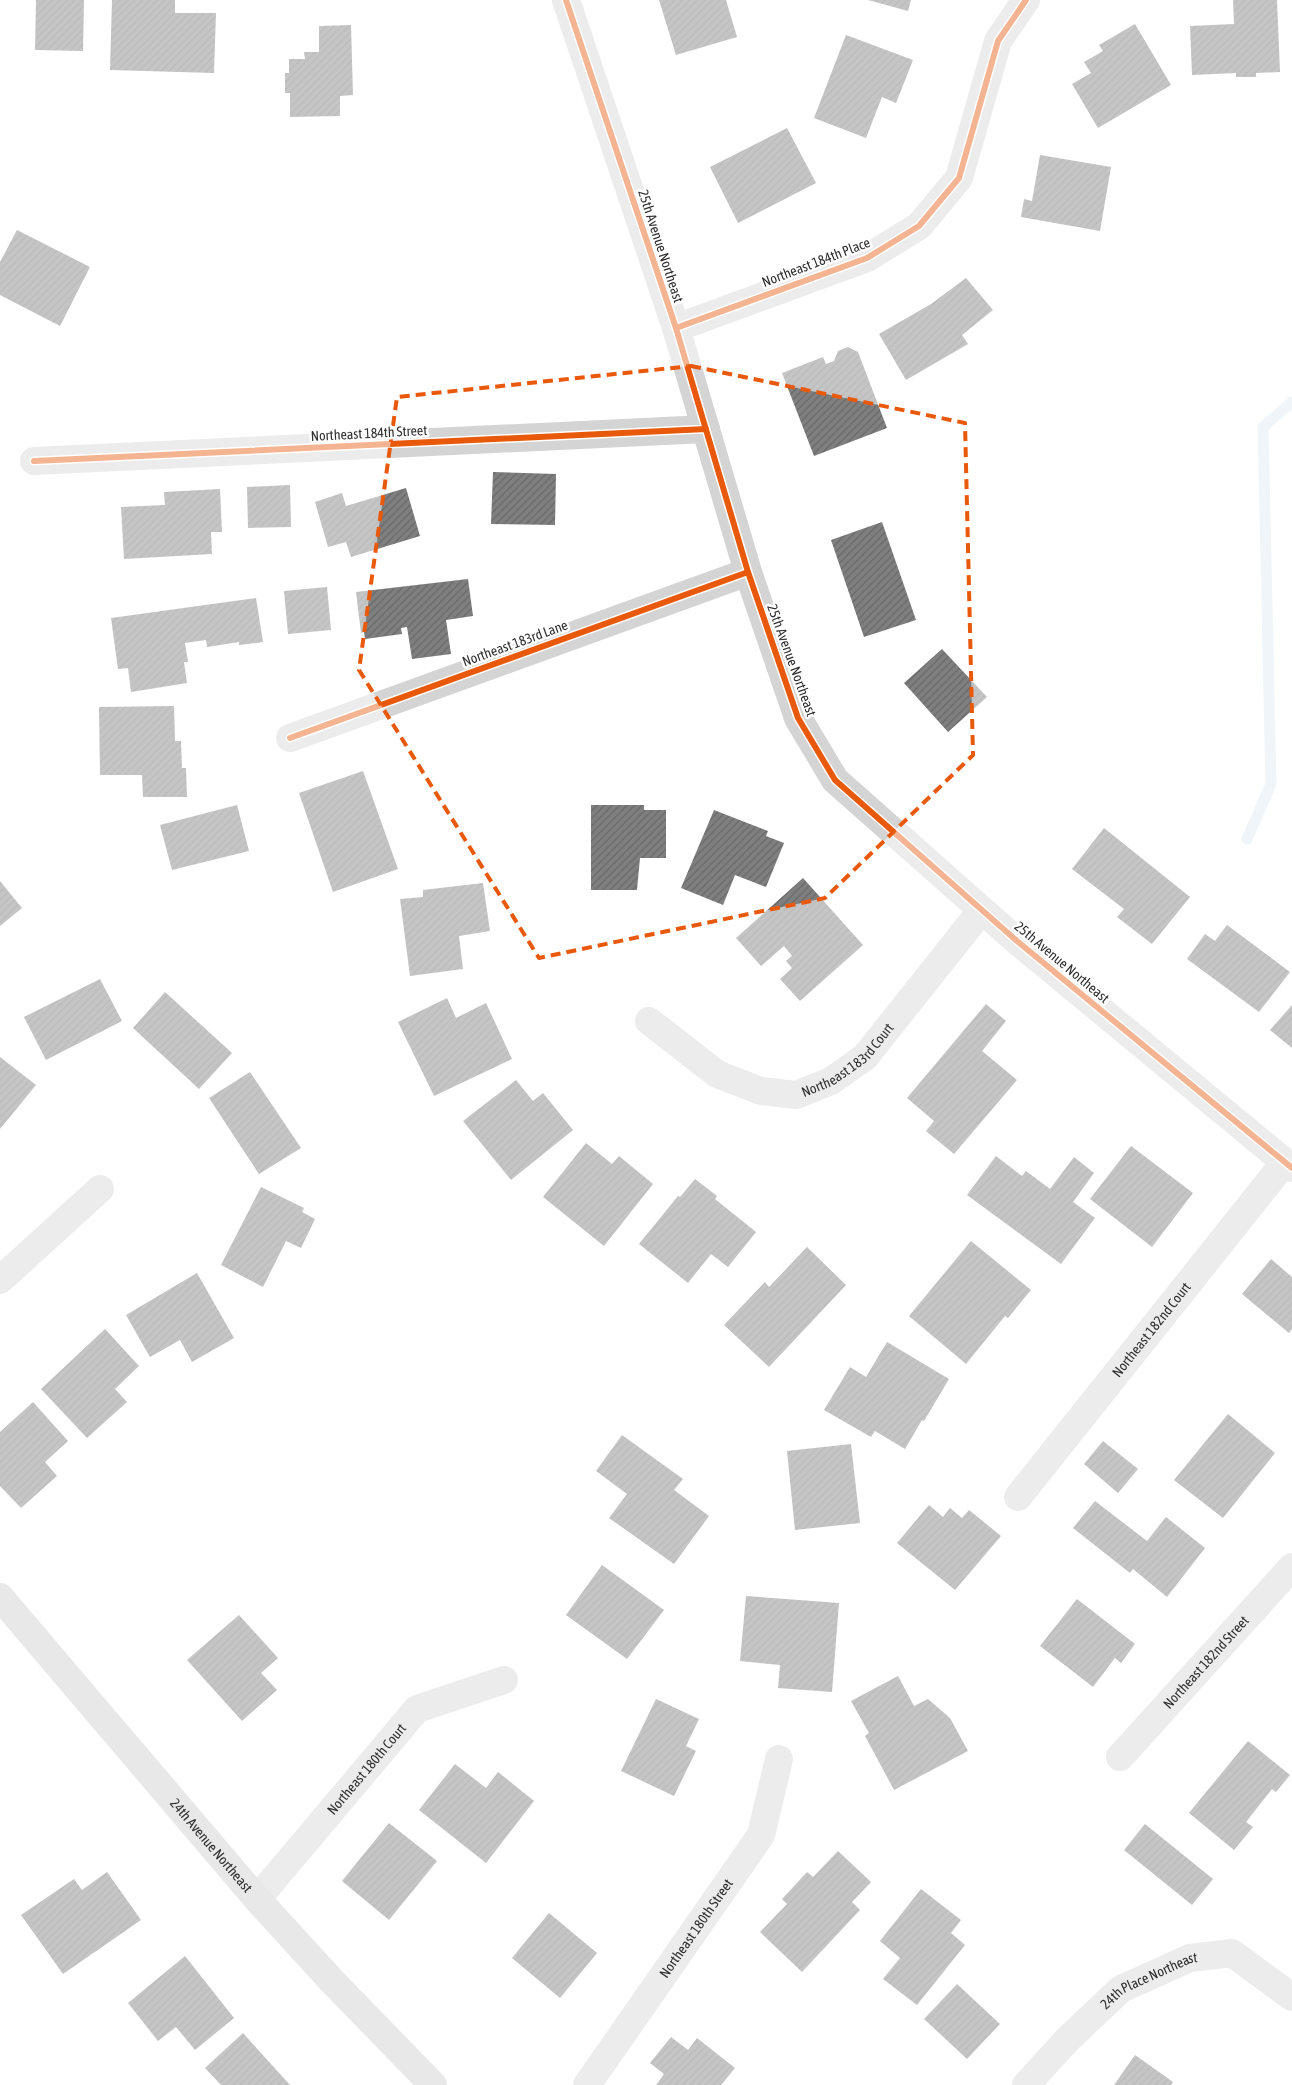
<svg xmlns="http://www.w3.org/2000/svg" width="1292" height="2085" font-family="'Asap Condensed',sans-serif">
<style>
.lines{fill:none;stroke-linecap:round;stroke-linejoin:round}
.stream{stroke:#dce9ef;stroke-width:11}
.building{fill:url(#building-hatch)}
.street{stroke:#d4d4d4;stroke-width:28}
.secondary{stroke:#cdcdcd;stroke-width:28}
.cycleway-casing{stroke:#fff;stroke-width:9}
.cycleway{stroke:#e8590c;stroke-width:6}
.marked{fill:none;stroke:#e8590c;stroke-width:4;stroke-dasharray:10 6;stroke-linejoin:round}
.labels{text-anchor:middle;stroke-width:5;stroke-linejoin:round;paint-order:stroke}
.street-label{font-size:14px;fill:#2f2f2f;stroke:#fff}
</style>
<defs>
<pattern id="building-hatch" width="6" height="6" patternUnits="userSpaceOnUse" patternTransform="scale(1.25)"><rect width="6" height="6" fill="#7f7f7f"/><path d="M-1 1l2-2M0 6l6-6M5 7l2-2" fill="none" stroke="#686868"/></pattern>
</defs>
<rect width="100%" height="100%" fill="#fff"/>
<g class="lines">
<path class="stream" d="M1247,839L1271,784L1263,427L1292,402"/>
</g>
<path class="building" d="M36,0H84L83,51L35,50Z
M112,0H175V13H216L214,73L110,70Z
M659,0H726L737,37L676,55Z
M868,0H911L908,11Z
M1233,0H1277L1280,72L1256,73V77H1236V73L1192,75L1190,26L1234,24Z
M1135,24L1171,85L1098,128L1072,84L1091,73L1084,62L1103,51L1099,45Z
M351,25L353,95L340,96V116L290,117V93H285V73H289V59H305L304,52H319V26Z
M846,35L913,60L896,103L882,97L866,138L814,118Z
M787,128L816,183L738,223L710,167Z
M1040,155L1111,167L1100,231L1021,217L1024,199L1032,201Z
M17,230L90,267L60,326L0,295V262Z
M966,278L993,310L962,335L968,344L906,380L879,334L931,304Z
M848,347L858,352L887,428L814,456L782,373L823,357L826,364L834,361L838,351Z
M493,472L556,474L555,525L491,524Z
M290,485L291,527L248,528L247,487Z
M406,488L420,536L351,557L346,542L328,547L315,502L342,493L346,506Z
M220,489L222,532H211L212,554L124,559L121,507L165,505L164,492Z
M882,522L916,620L864,637L831,540Z
M468,579L473,616L446,620L451,654L412,659L407,627L401,628L402,634L365,639L364,632L361,633L356,592Z
M327,587L331,630L288,634L284,591Z
M256,598L263,642L239,645V642L207,647L206,640L185,643L188,662H184L187,683L131,692L128,668L118,669L111,618Z
M942,649L987,697L948,732L904,683Z
M174,706L175,741H181L182,768H186L187,797H143L142,775H100L99,707Z
M363,771L398,869L333,892L299,793Z
M237,805L249,851L172,870L160,825Z
M591,805H644V810H666V858H640L637,890H591Z
M714,810L768,831L766,836L784,843L766,887L735,875L723,905L681,888Z
M1104,828L1190,897L1152,944L1117,917L1124,909L1072,869Z
M803,878L863,945L800,1001L780,979L792,968L786,961L792,956L784,946L761,966L736,938Z
M0,881L22,908L0,926Z
M483,883L490,931L459,936L463,969L410,976L400,899L423,897V890Z
M1227,925L1290,972L1259,1012L1187,959L1205,934L1215,941Z
M100,979L122,1021L46,1060L24,1017Z
M165,992L232,1053L199,1089L133,1028Z
M447,998L456,1018L486,1003L512,1059L434,1096L398,1022Z
M986,1004L1006,1021L982,1051L1017,1080L954,1154L926,1131L934,1121L907,1098Z
M1292,1005V1048L1270,1030Z
M0,1057L36,1085L0,1129Z
M250,1072L301,1148L259,1174L209,1098Z
M516,1080L533,1101L543,1093L573,1130L511,1180L463,1121Z
M586,1143L612,1164L619,1156L653,1184L604,1246L543,1197Z
M1131,1146L1193,1193L1152,1247L1090,1199Z
M996,1156L1022,1176L1026,1171L1050,1189L1074,1157L1094,1173L1073,1202L1095,1218L1061,1264L967,1195Z
M695,1179L717,1196L715,1199L756,1232L728,1267L711,1254L688,1283L639,1244L678,1196L680,1197Z
M261,1187L304,1208L302,1212L315,1219L301,1248L286,1241L263,1287L221,1265Z
M971,1241L1031,1290L1008,1318L1005,1316L966,1364L909,1316Z
M807,1247L846,1285L769,1367L724,1325L765,1282L769,1287Z
M1271,1259L1292,1277V1329L1289,1333L1242,1294Z
M197,1273L234,1338L192,1362L180,1340L150,1357L126,1315Z
M105,1329L139,1366L115,1389L127,1402L87,1438L41,1389Z
M887,1342L949,1379L924,1421L922,1420L905,1449L875,1431L871,1437L824,1410L850,1367L866,1377Z
M33,1402L68,1441L45,1462L57,1476L21,1508L0,1486V1432Z
M1228,1414L1275,1453L1223,1518L1174,1480Z
M622,1435L683,1479L674,1490L709,1516L674,1564L609,1518L627,1494L596,1471Z
M1103,1441L1138,1469L1118,1493L1084,1464Z
M851,1444L860,1523L795,1530L787,1451Z
M1095,1501L1147,1541L1166,1517L1205,1548L1167,1597L1133,1569L1130,1573L1073,1528Z
M929,1505L943,1517L950,1508L962,1518L969,1510L1001,1536L955,1590L897,1543Z
M602,1565L664,1610L627,1659L566,1615Z
M746,1596L839,1603L832,1692L778,1688L780,1665L740,1661Z
M1077,1599L1135,1644L1121,1663L1115,1658L1093,1687L1040,1646Z
M239,1615L278,1658L261,1673L277,1690L242,1721L187,1660Z
M898,1676L914,1706L928,1699L950,1718L968,1751L894,1790L865,1736L869,1733L851,1701Z
M656,1699L699,1719L686,1746L696,1751L674,1796L621,1771Z
M1248,1741L1290,1775L1276,1792L1272,1789L1246,1822L1253,1827L1234,1850L1189,1813Z
M455,1764L486,1788L498,1772L534,1801L486,1863L419,1810Z
M389,1823L437,1861L389,1920L342,1881Z
M1145,1824L1213,1879L1192,1905L1124,1850Z
M838,1851L871,1882L852,1902L860,1910L802,1972L760,1932L787,1904L782,1899L807,1872L813,1877Z
M107,1872L141,1920L63,1974L21,1915L74,1879L82,1890Z
M921,1889L961,1920L951,1933L965,1945L917,2005L883,1979L900,1958L880,1941Z
M549,1913L597,1953L560,1998L512,1958Z
M185,1956L234,2018L195,2050L176,2027L158,2041L128,2003Z
M957,1984L1000,2024L967,2059L924,2019Z
M243,2033L290,2085H221L205,2068Z
M671,2037L688,2050L697,2038L735,2068L721,2085H656L664,2074L650,2063Z
M1135,2055L1173,2082L1171,2085H1114Z"/>
<g class="lines">
<g class="street">
<path d="M566,0L676,328L748,572L798,718L835,780L1017,941L1292,1168"/>
<path d="M676,328L867,258L919,226L959,178L998,41L1026,0"/>
<path d="M34,461L706,429"/>
<path d="M290,738L748,572"/>
<path id="s1" d="M649,1021L717,1074L761,1091L796,1095L831,1081L865,1057L981,911"/>
<path d="M0,1280L100,1189"/>
<path id="s2" d="M1018,1497L1285,1162"/>
<path id="s3" d="M1120,1757L1292,1567"/>
<path id="s4" d="M257,1899L417,1709L504,1680"/>
<path id="s5" d="M587,2085L761,1835L779,1759"/>
<path id="s6" d="M1026,2085L1068,2039L1121,1989L1190,1958L1232,1953L1292,1997"/>
</g>
<path class="secondary" id="s7" d="M0,1597L257,1899L331,1980L433,2085"/>
<g class="cycleway-casing">
<path id="cycleway" d="M566,0L676,328L748,572L798,718L835,780L1017,941L1292,1168
M676,328L867,258L919,226L959,178L998,41L1026,0
M34,461L706,429
M290,738L748,572"/>
</g>
<use href="#cycleway" class="cycleway"/>
</g>
<path d="M0 0H1292V2085H0ZM691,366L965,423L973,755L825,898L539,958L359,670L397,397Z" fill="#fff" fill-opacity=".55" fill-rule="evenodd"/>
<path class="marked" d="M691,366L965,423L973,755L825,898L539,958L359,670L397,397Z"/>
<g class="labels">
<g class="street-label">
<text transform="translate(661 246) rotate(72)" y="5">25th Avenue Northeast</text>
<text transform="translate(816 262) rotate(-21)" y="5">Northeast 184th Place</text>
<text transform="translate(369 433) rotate(-3)" y="5">Northeast 184th Street</text>
<text transform="translate(515 643) rotate(-20)" y="5">Northeast 183rd Lane</text>
<text transform="translate(792 660) rotate(70)" y="5">25th Avenue Northeast</text>
<text transform="translate(1062 962) rotate(40)" y="5">25th Avenue Northeast</text>
<text dy="5" stroke="none"><textPath href="#s1" startOffset="232">Northeast 183rd Court</textPath></text>
<text dy="5" stroke="none"><textPath href="#s2" startOffset="214">Northeast 182nd Court</textPath></text>
<text dy="5" stroke="none"><textPath href="#s3" startOffset="128">Northeast 182nd Street</textPath></text>
<text dy="5" stroke="none"><textPath href="#s4" startOffset="170">Northeast 180th Court</textPath></text>
<text dy="5" stroke="none"><textPath href="#s7" startOffset="326">24th Avenue Northeast</textPath></text>
<text dy="5" stroke="none"><textPath href="#s5" startOffset="191">Northeast 180th Street</textPath></text>
<text dy="5" stroke="none"><textPath href="#s6" startOffset="164">24th Place Northeast</textPath></text>
</g>
</g>
</svg>
